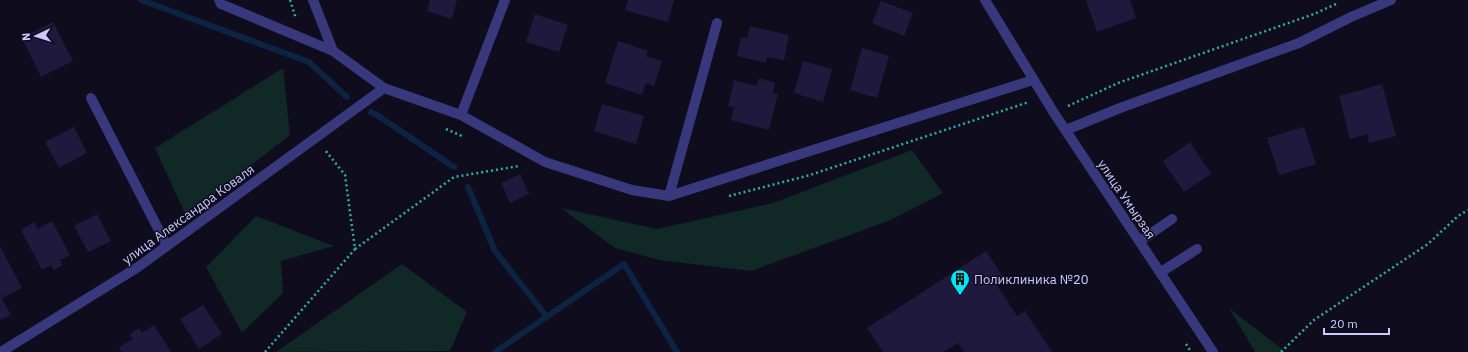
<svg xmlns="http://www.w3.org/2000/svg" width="1468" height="352" font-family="'IBM Plex Sans',sans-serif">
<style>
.green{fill:#102826}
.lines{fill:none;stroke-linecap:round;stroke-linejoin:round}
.stream{stroke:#0d2342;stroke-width:6}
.building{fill:#1f193e}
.path{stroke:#30ada0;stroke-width:2.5;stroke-dasharray:2 3;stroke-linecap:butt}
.minor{stroke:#38397c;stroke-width:10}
.labels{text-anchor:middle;stroke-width:3;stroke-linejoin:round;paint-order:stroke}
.street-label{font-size:13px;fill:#cecafe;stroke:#0f0c1e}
.poi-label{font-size:13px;fill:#cecafe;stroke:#0f0c1e;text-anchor:start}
</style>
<rect width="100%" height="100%" fill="#0f0c1e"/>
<path class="green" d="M283,68L290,135L186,216L155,148Z
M912,150L943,193L891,220L751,271L659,260L615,248L561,208L657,229L773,203Z
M256,216L334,246L281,261L283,293L242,333L206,267Z
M402,264L467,312L450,351L276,352Z
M1229,308L1286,352H1255Z"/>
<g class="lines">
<path class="stream" d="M141,0L309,62L347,97
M371,112L377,115L454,167
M468,187L495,251L547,317
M495,352L624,264L677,352"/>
</g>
<path class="building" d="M430,0H457L452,19L427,11Z
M628,0H674L668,22L625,10Z
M1086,0H1130L1136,18L1097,32Z
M881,1L913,13L904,36L872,23Z
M535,14L568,25L559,52L526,42Z
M53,22L73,61L41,77L22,38Z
M750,26L789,35L784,60L767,57L766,63L737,56L741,37L747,38Z
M618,41L648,51L646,56L662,61L654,86L646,83L642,95L605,83Z
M862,48L889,56L877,98L850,90Z
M803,61L832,69L823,102L794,93Z
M759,78L775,83L773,93L778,94L769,130L731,120L734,107L728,106L734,80L757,86Z
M1382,84L1396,136L1369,143L1367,134L1350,139L1339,96Z
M602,104L644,116L636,144L594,131Z
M74,127L87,153L59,168L45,142Z
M1304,127L1316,164L1279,175L1267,138Z
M1190,142L1211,174L1184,192L1163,161Z
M520,174L529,194L510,203L501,183Z
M97,214L111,241L88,252L74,226Z
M52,221L70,255L60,260L63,265L54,270L51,265L42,270L21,230L34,222L38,229Z
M0,246L22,288L2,298L11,315L0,320Z
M986,251L1003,277L995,282L1017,316L1025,311L1052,352H964L958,343L943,352H883L867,328Z
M203,305L222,334L199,349L180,319Z
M154,325L171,352H122L119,347L133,339L130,334L139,328L142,333Z"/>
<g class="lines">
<path class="path" d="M290,0L296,19
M1068,106L1118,83L1314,14L1336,4
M446,129L462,136
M729,196L810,175L1029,102
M355,249L454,177L519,166
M1186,344L1191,352
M265,352L355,249L345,175L325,150
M1281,352L1314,320L1428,244L1458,216L1468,210"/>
<path class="minor" d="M219,0L221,4L333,51L384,88L461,115L545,162L632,190L669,196L1033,80
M313,0L333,51
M985,0L1054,113L1213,352
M91,98L167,246
M461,115L505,0
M1066,130L1120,108L1299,43L1351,17L1391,0
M669,196L717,23
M1140,241L1172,219
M1161,272L1197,249
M1,352L138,267L384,88"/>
</g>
<defs>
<g id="building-pin" transform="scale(1)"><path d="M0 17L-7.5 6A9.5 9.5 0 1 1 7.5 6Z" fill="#05e2ef" stroke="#0f0c1e"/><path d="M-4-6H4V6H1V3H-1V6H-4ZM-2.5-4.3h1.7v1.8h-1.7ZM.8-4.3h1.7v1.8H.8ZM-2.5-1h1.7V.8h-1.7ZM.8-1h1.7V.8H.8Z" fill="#111"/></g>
</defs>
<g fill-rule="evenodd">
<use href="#building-pin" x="960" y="279"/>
</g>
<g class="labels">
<g class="street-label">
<text transform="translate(1127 199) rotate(56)" y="5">улица Умырзая</text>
<text transform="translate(188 214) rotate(-36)" y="5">улица Александра Коваля</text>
</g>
<g class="poi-label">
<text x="974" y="284">Поликлиника №20</text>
</g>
</g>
<g transform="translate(36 36) rotate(266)" stroke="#0f0c1e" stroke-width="3" paint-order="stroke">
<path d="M0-3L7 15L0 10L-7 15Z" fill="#cecafe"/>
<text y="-6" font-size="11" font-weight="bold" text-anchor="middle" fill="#cecafe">N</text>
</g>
<path d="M1324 328v6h65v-6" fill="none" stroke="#cecafe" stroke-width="2"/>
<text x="1330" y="328" font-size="12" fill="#cecafe" stroke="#0f0c1e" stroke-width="3" paint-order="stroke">20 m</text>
</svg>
